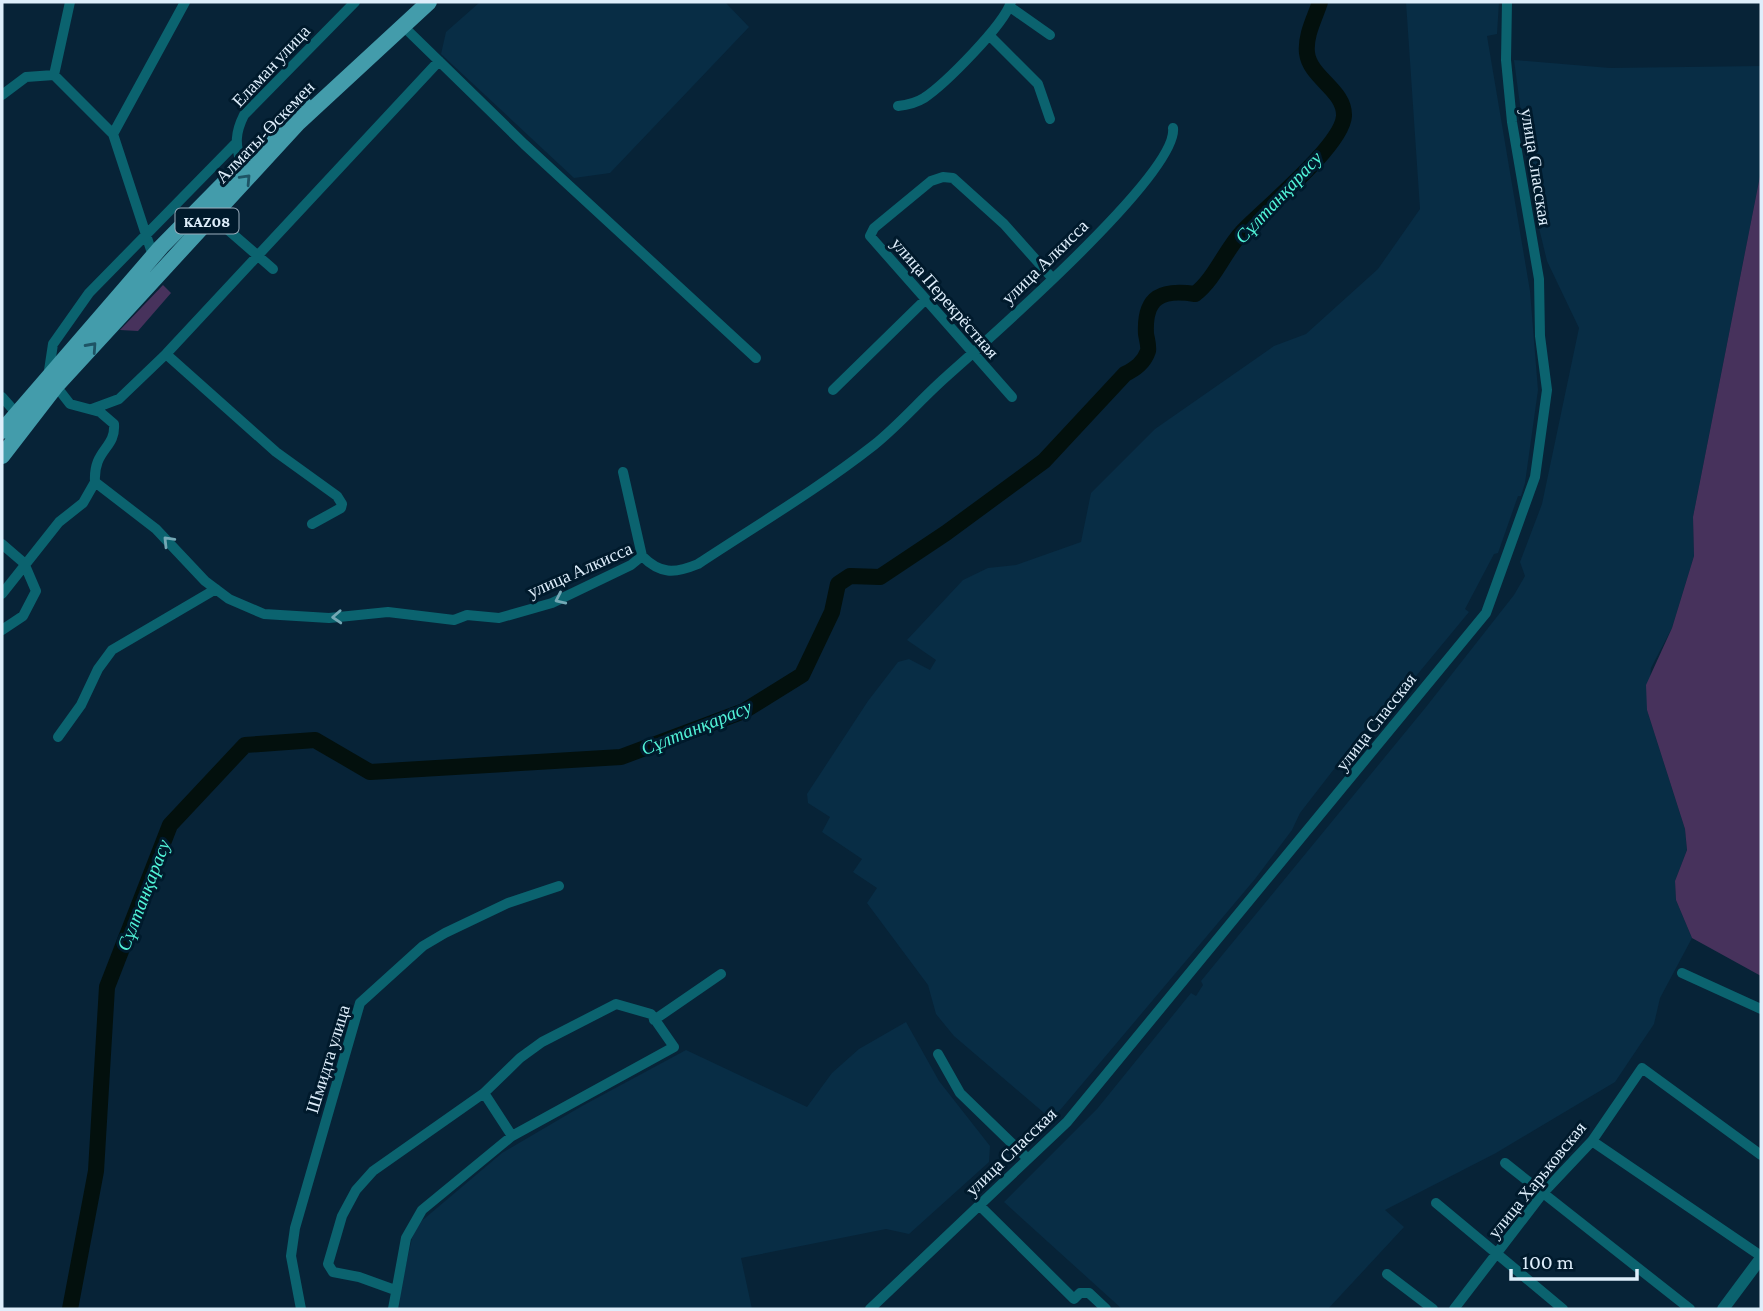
<svg xmlns="http://www.w3.org/2000/svg" width="1763" height="1311" font-family="'Crimson Pro',serif">
<style>
.built{fill:#082d45}
.green{fill:#47325c}
.lines{fill:none;stroke-linecap:round;stroke-linejoin:round}
.river{stroke:#03100d;stroke-width:16}
.minor{stroke:#0b636f;stroke-width:10}
.tertiary{stroke:#0b636f;stroke-width:12}
.primary{stroke:#439cab;stroke-width:16}
.oneway{stroke:#1e5465}
.oneway2{stroke:#74a8b5}
.labels{text-anchor:middle;stroke-width:6;stroke-linejoin:round;paint-order:stroke}
.shield{fill:#001a2c;stroke:#9baebd;stroke-width:2}
.shield-label{font-size:16px;font-weight:bold;fill:#deeefb}
.street-label{font-size:18px;fill:#deeefb;stroke:#001a2c}
.water-label{font-size:19px;font-style:italic;fill:#51f4d8;stroke:#001a2c}
</style>
<rect width="100%" height="100%" fill="#072337"/>
<path class="built" d="M480,2H725L749,27L610,173L574,178L441,54L446,32Z
M1406,2H1499L1497,34L1487,36L1530,291L1538,390L1525,483L1521,496H1518L1498,553L1494,554L1465,609L1469,612L1378,722L1372,720L1300,813L1292,830L1255,879L1061,1109L1050,1118L954,1036L936,1014L928,985L867,903L877,888L853,872L862,859L822,832L830,817L808,803L807,794L868,701L898,662L909,659L930,670L936,660L907,640L963,580L988,568L1016,565L1081,542L1091,493L1155,429L1274,346L1306,334L1378,269L1420,209Z
M1514,60L1610,68L1761,66V171L1693,517L1694,556L1672,628L1651,668L1647,710L1685,829L1687,850L1675,881L1676,900L1692,938L1660,998L1654,1024L1615,1082L1496,1153L1385,1210L1404,1227L1328,1309H1122L1004,1202L1097,1109L1191,993L1196,996L1203,985L1201,981L1426,707L1514,595L1525,576L1520,562L1542,504L1579,328L1547,261L1533,203Z
M906,1022L939,1081L990,1146L989,1162L909,1234L886,1229L741,1258L752,1309H399L400,1291L412,1238L418,1224L502,1153L582,1106L686,1050L807,1107L832,1073L859,1049Z"/>
<path class="green" d="M1761,171V976L1692,938L1676,900L1675,881L1687,850L1685,829L1647,710L1646,685L1672,628L1694,556L1693,517Z
M163,285L171,293L138,331L120,330Z"/>
<g class="lines">
<path class="river" d="M70,1309L96,1171L107,987L170,825L245,745L315,740L370,772L621,757L744,711L802,675L832,612L838,584L850,576L880,577L946,533L1044,461L1125,374C1135,369 1144,363 1148,351C1149,346 1147,340 1146,334C1144,296 1162,289 1195,294C1215,279 1225,250 1243,231C1265,208 1342,146 1344,116C1345,90 1310,78 1307,53C1305,35 1315,18 1320,2"/>
<path class="minor" d="M1010,7L1050,35
M402,25L524,144L756,358
M989,35L1038,84L1050,119
M54,75L113,134L153,256
M54,75L70,2
M2,95L26,77L54,75
M898,106C908,105 916,103 924,98C945,84 1004,25 1011,2
M113,134L185,2
M241,163C235,144 235,133 244,115L355,2
M212,216L273,269
M166,354L276,452L337,496L342,504L341,508L312,524
M48,377L53,344L89,293L235,144
M56,386L70,404L100,412L114,424C116,449 93,449 95,482L156,529L205,581L229,599L264,614L329,618L388,612L454,620L467,615L499,618L552,603L631,565L642,556
M833,390L925,300
M2,397L17,414
M1012,397L870,236L874,228L931,181L943,177L953,178L1004,224L1053,279
M92,409L119,399L166,354L439,61
M623,472L642,556
M2,544L24,563L36,591L23,616L2,630
M642,556C660,574 674,574 698,564C757,525 818,489 874,445C900,424 922,398 947,376C986,341 1179,173 1173,128
M2,594L59,522L83,503L95,482
M58,737L81,705L98,669L112,650L216,589
M1682,973L1761,1009
M654,1020L721,974
M938,1054L960,1093L1027,1158
M484,1093L512,1136
M1592,1141L1761,1256
M1505,1163L1690,1309
M1436,1203L1563,1309
M979,1205L1074,1299L1080,1293H1089L1106,1309
M1387,1274L1433,1309
M301,1309L291,1256L295,1228L360,1003L423,946L445,933L508,903L559,886
M393,1309L406,1238L422,1210L512,1136L674,1047L651,1014L616,1004L542,1042L520,1058L484,1093L373,1171L356,1190L342,1216L328,1264L333,1272L359,1277L395,1290
M870,1309L1067,1122L1486,613L1535,477L1547,390L1540,336L1539,279L1512,122L1506,60L1507,2
M1454,1309L1543,1193L1592,1141L1642,1068L1761,1155"/>
<path class="tertiary" d="M1723,1309L1761,1258"/>
<path class="primary" d="M2,431L161,247L303,103
M2,456L56,386L298,123L429,2"/>
</g>
<defs><path id="oneway-chevron" d="M-2-3.5L2.5 0L-2 3.5" fill="none" stroke-width="1.6" stroke-linecap="round" stroke-linejoin="round" transform="scale(1.75)"/></defs>
<g class="oneway">
<use href="#oneway-chevron" transform="translate(246 179) rotate(-47)"/>
<use href="#oneway-chevron" transform="translate(92 347) rotate(-48)"/>
</g>
<g class="oneway2">
<use href="#oneway-chevron" transform="translate(168 541) rotate(-134)"/>
<use href="#oneway-chevron" transform="translate(560 599) rotate(155)"/>
<use href="#oneway-chevron" transform="translate(337 617) rotate(177)"/>
</g>
<g class="labels">
<rect class="shield" x="175.5" y="208.5" width="63" height="25" rx="5"/>
<g class="shield-label">
<text x="207" y="227">KAZ08</text>
</g>
<g class="street-label">
<text transform="translate(271 66) rotate(-47)" y="6">Еламан улица</text>
<text transform="translate(265 132) rotate(-46)" y="6">Алматы-Өскемен</text>
<text transform="translate(1536 167) rotate(81)" y="6">улица Спасская</text>
<text transform="translate(1045 262) rotate(-44)" y="6">улица Алкисса</text>
<text transform="translate(945 298) rotate(49)" y="6">улица Перекрёстная</text>
<text transform="translate(580 570) rotate(-24)" y="6">улица Алкисса</text>
<text transform="translate(1376 722) rotate(-52)" y="6">улица Спасская</text>
<text transform="translate(328 1059) rotate(-73)" y="6">Шмидта улица</text>
<text transform="translate(1011 1152) rotate(-44)" y="6">улица Спасская</text>
<text transform="translate(1537 1180) rotate(-51)" y="6">улица Харьковская</text>
</g>
<g class="water-label">
<text transform="translate(1278 197) rotate(-47)" y="7">Сұлтанқарасу</text>
<text transform="translate(696 727) rotate(-22)" y="7">Сұлтанқарасу</text>
<text transform="translate(143 895) rotate(-69)" y="7">Сұлтанқарасу</text>
</g>
</g>
<rect width="1763" height="1311" fill="none" stroke="#deeefb" stroke-width="7"/>
<path d="M1511 1269v10h126v-10" fill="none" stroke="#deeefb" stroke-width="3.5"/>
<text x="1522" y="1269" font-size="21" fill="#deeefb" stroke="#001a2c" stroke-width="5" paint-order="stroke">100 m</text>
</svg>
